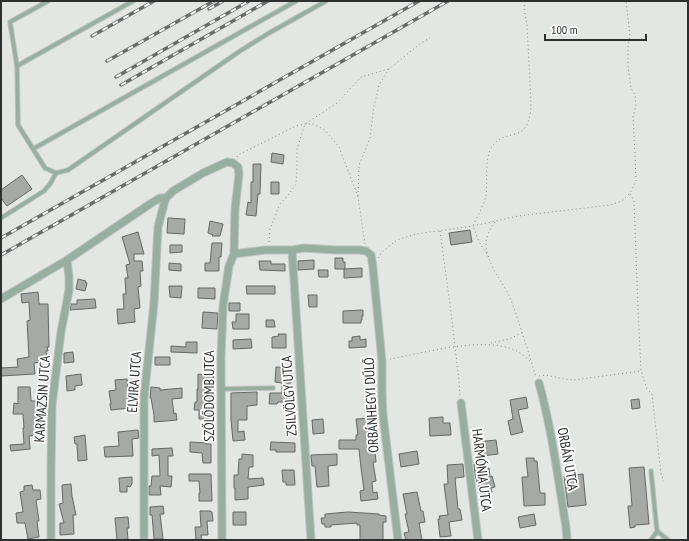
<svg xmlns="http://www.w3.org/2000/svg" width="689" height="541" font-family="'PT Sans Narrow',sans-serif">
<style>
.building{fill:#a5aaa7;stroke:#646866}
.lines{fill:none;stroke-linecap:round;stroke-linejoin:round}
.service-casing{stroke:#bec2c0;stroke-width:5.5}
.minor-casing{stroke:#bec2c0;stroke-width:9}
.path{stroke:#888b89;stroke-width:1;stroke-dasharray:1 3;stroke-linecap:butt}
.service{stroke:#96afa1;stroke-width:3.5}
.minor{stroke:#96afa1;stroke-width:7}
.rail-casing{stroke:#696c6b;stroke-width:3.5}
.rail{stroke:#fff;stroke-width:2;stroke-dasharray:6;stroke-linecap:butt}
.labels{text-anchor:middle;stroke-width:3.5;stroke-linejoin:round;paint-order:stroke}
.street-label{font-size:14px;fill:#2e302f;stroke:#fff}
</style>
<rect width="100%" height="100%" fill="#e2e7e4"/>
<path class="building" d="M272,153L284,155L283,164L271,162Z
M253,164H261L260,194H258L256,216L246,215L248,202L251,203V182H253Z
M22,175L32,189L7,206L1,198V190Z
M271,182H279V194H271Z
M168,218L185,219L184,234L167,233Z
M210,221L223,224L220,236H212L213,235L208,233Z
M470,230L472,242L451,245L449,233Z
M138,232L144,254H134V261H142L143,271H140L141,286L138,287L140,308L134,309L135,322L118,324L117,309H124L123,294H126L125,278H128L126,265L130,264L122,237Z
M212,243H222L221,257H219V271H205V263H210Z
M170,245H182V252L170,253Z
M335,258H343V262H345V269H335Z
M314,260V269L298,270V261Z
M259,261H271V264H285V271L260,270Z
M169,263L181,264V271L169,270Z
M362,268V277L344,278V269Z
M318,270H328V277H319Z
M78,279L86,281L85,282L87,283L85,291L76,289Z
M169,286H182L181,298L170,297Z
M246,286H275V294H247Z
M198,288H215V299L198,298Z
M38,292L39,304H48L49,347H47L48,351H46L48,361L34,363L35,374L1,376V368L18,367L17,359L29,357L27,321L30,320L29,302L22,303L21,294Z
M308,295H317V307H309Z
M95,299L96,308L70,310L71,304H77V300Z
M229,303H240V311H229Z
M363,310V316H362V320H361V323H343V311Z
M203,312L218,313L217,329L202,328Z
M236,314H249V329H233L232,322H236Z
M266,320H274L275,327H266Z
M278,334H286V348H272V337L279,336Z
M360,336V340L366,339V347L349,348V341H352V337Z
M251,339L252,348L233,349V340Z
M186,342H197V353L171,352V346L186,347Z
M73,352L74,362L64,363V353Z
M155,357H170V365H155Z
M276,367L292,368L291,383H288L287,395H290L289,402H278L277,404H269L270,393H282V383L275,382Z
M205,368L214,369L213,383H212V397H210V419H199V410H194L195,402H197V389H198V374L205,375Z
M81,374L82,385L75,386V390L67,391L66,376Z
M127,379L130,408L111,410L110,404H111L109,391L116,390L115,380Z
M18,387H30L31,401H41V414H38L39,435L29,436L30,449L11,451L10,445L24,444L23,428H24L23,414H13L14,403L18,404Z
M151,387L160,388V390L182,388V398L172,399L174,414L176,413L177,420L154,422V415L151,398H150Z
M257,392V405L247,406V420H238V432L244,431L245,440L233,441L231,420V393Z
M526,397L528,408L518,410L523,432L511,435L508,421L513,419L510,400Z
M639,399L640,408L632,409L631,400Z
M443,417V423H450L451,435L430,436L429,418Z
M371,418L372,451H375L376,462H373L376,481L372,482L373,493L377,492L378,499L361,501L360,491L364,490L361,468L359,449H339V440H356V435H358L356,419Z
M323,419L324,433L313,434L312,420Z
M138,430L139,438L132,439L133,456L105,457L104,447L119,446L118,432Z
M85,435L87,460L78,461L77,444H75L74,437Z
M496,440L498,454L482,456L484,468H489L490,477L492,476L495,487L491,488L492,492L481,495L475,475L474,464L478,463L476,442Z
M190,442L206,443V444H211V463H203L202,453L190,452Z
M271,442L295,443V452H276V450H270Z
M172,448L173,456H168V476H172L171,487L160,486L161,495H149V486H151L152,476H160L159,455L152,456V449Z
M417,451L419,464L401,467L399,454Z
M242,454L253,455V467H249L248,479L263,478L264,485L248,487V499L235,500V488H234V475H238L239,459H242Z
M337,454V465L328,466L329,486L317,487L315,466H312L311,455Z
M526,458H534V461H537L540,493H545V505L524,506L522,477H528Z
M463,464L464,477L455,478L458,509H460L462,520L449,522L451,536L440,537L438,519H440L439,516L448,515L444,484H448L447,465Z
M644,467L649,524L635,525V527L630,528L628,506H632L629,468Z
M282,470H294L295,485H286V482H283Z
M189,474H211L212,501H199V493H200L199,481H189Z
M583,474L586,505L568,507L564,476Z
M132,477V484L130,487L127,486V492H120L119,478Z
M71,484L72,496L76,515H73L74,534L60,535V523H64L59,504L63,503L62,485Z
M32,485L33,490H40L41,499L36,500L39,521H37L39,537L28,539L25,523H17L16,513L23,512L20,492L24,491V486Z
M417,492L421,511H423L425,522L419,523L422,540H406L404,533L409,532L405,514H407L403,494Z
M163,506L164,514H160L163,539H154L152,515H150V507Z
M200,511H211V512H212L213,521H207L208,535H201L202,540H196L195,527H201Z
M233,512H246V525H233Z
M348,512L379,514V515L386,516V522H383V540H360V525H357V523L331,525V527H325V524H322L321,518H325V514Z
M534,514L536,525L520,528L518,517Z
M128,517L129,528H127L128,539L117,540L115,518Z"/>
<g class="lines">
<g class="service-casing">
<path id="service" d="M133,1L17,66L18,125L45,168L56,173L68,170L240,51L269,33L326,1
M17,66L10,22L48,1
M33,149L296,1
M1,218L44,191L50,184L56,173
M222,389L273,388
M657,531L668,540
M651,540L657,531L651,471"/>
</g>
<g class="minor-casing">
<path id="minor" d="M292,250L311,540
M234,254L265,250H292L304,248L336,250H359L366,251L371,255L373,268L382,361V396L383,415L398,540
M1,299L67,260L150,204L160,198H166
M539,383C552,430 558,479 566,527L567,540
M461,403L478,540
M51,540V469L52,405L61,332L69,290V277L67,260
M144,540V398L154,303L158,227L164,204L166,198L173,191L203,173L227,162L233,163L238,167L239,174L235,209L234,254L229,266L223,306L221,357L222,540"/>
</g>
<path class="path" d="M237,157L238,155L296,126L305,124H313L325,130L339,147L358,197L365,244
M630,194L634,201L638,308L641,371L647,389L652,394L661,474L664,481
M358,196L359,165L370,138L374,106L379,85L389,69L421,43L430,38
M495,222C490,229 486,236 486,244C486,264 504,283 511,300C520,325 528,351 536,377
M440,231L451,312L455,347L459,381L460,397
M269,242L270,229L280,204L289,194L296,184L297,166V149L305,124L337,103L361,77L389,69
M489,257L479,242L473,226C477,217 485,203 486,195C488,182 484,158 492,147C499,137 505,137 515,134C529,131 531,114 531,102L527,25L524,8L525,1
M378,258L383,251L397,240L416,234L473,226L518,216L610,205L622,201L630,193L636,181L635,155L633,116L636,106L635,95L631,88L628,66V44L630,36L626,1
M491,343L509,339L522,333
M390,359C423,353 480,337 512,349C520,352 526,357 532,363
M539,376L546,375L564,379L574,380L641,371"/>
<use href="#service" class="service"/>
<use href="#minor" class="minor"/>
<g class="rail-casing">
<path id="rail" d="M209,9L223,1
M92,36L154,1
M107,61L214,1
M116,77L249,1
M121,85L268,1
M1,238L419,1
M1,255L448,1"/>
</g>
<use href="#rail" class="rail"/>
</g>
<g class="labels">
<g class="street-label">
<text transform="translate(134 382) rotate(-86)" y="5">ELVIRA UTCA</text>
<text transform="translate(209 396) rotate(-90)" y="5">SZŐLŐDOMB UTCA</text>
<text transform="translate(289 396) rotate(-94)" y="5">ZSILVÖLGY UTCA</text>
<text transform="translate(42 399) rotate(-86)" y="5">KARMAZSIN UTCA</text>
<text transform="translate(371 405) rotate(-93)" y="5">ORBÁNHEGYI DŰLŐ</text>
<text transform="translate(568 459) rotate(80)" y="5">ORBÁN UTCA</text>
<text transform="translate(482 470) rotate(83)" y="5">HARMÓNIA UTCA</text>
</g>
</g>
<rect width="689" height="541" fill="none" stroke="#2e302f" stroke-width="4"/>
<path d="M545 34v6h101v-6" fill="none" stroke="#2e302f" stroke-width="2"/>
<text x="551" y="34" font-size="12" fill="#2e302f" stroke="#ffffff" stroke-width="3" paint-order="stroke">100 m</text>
</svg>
